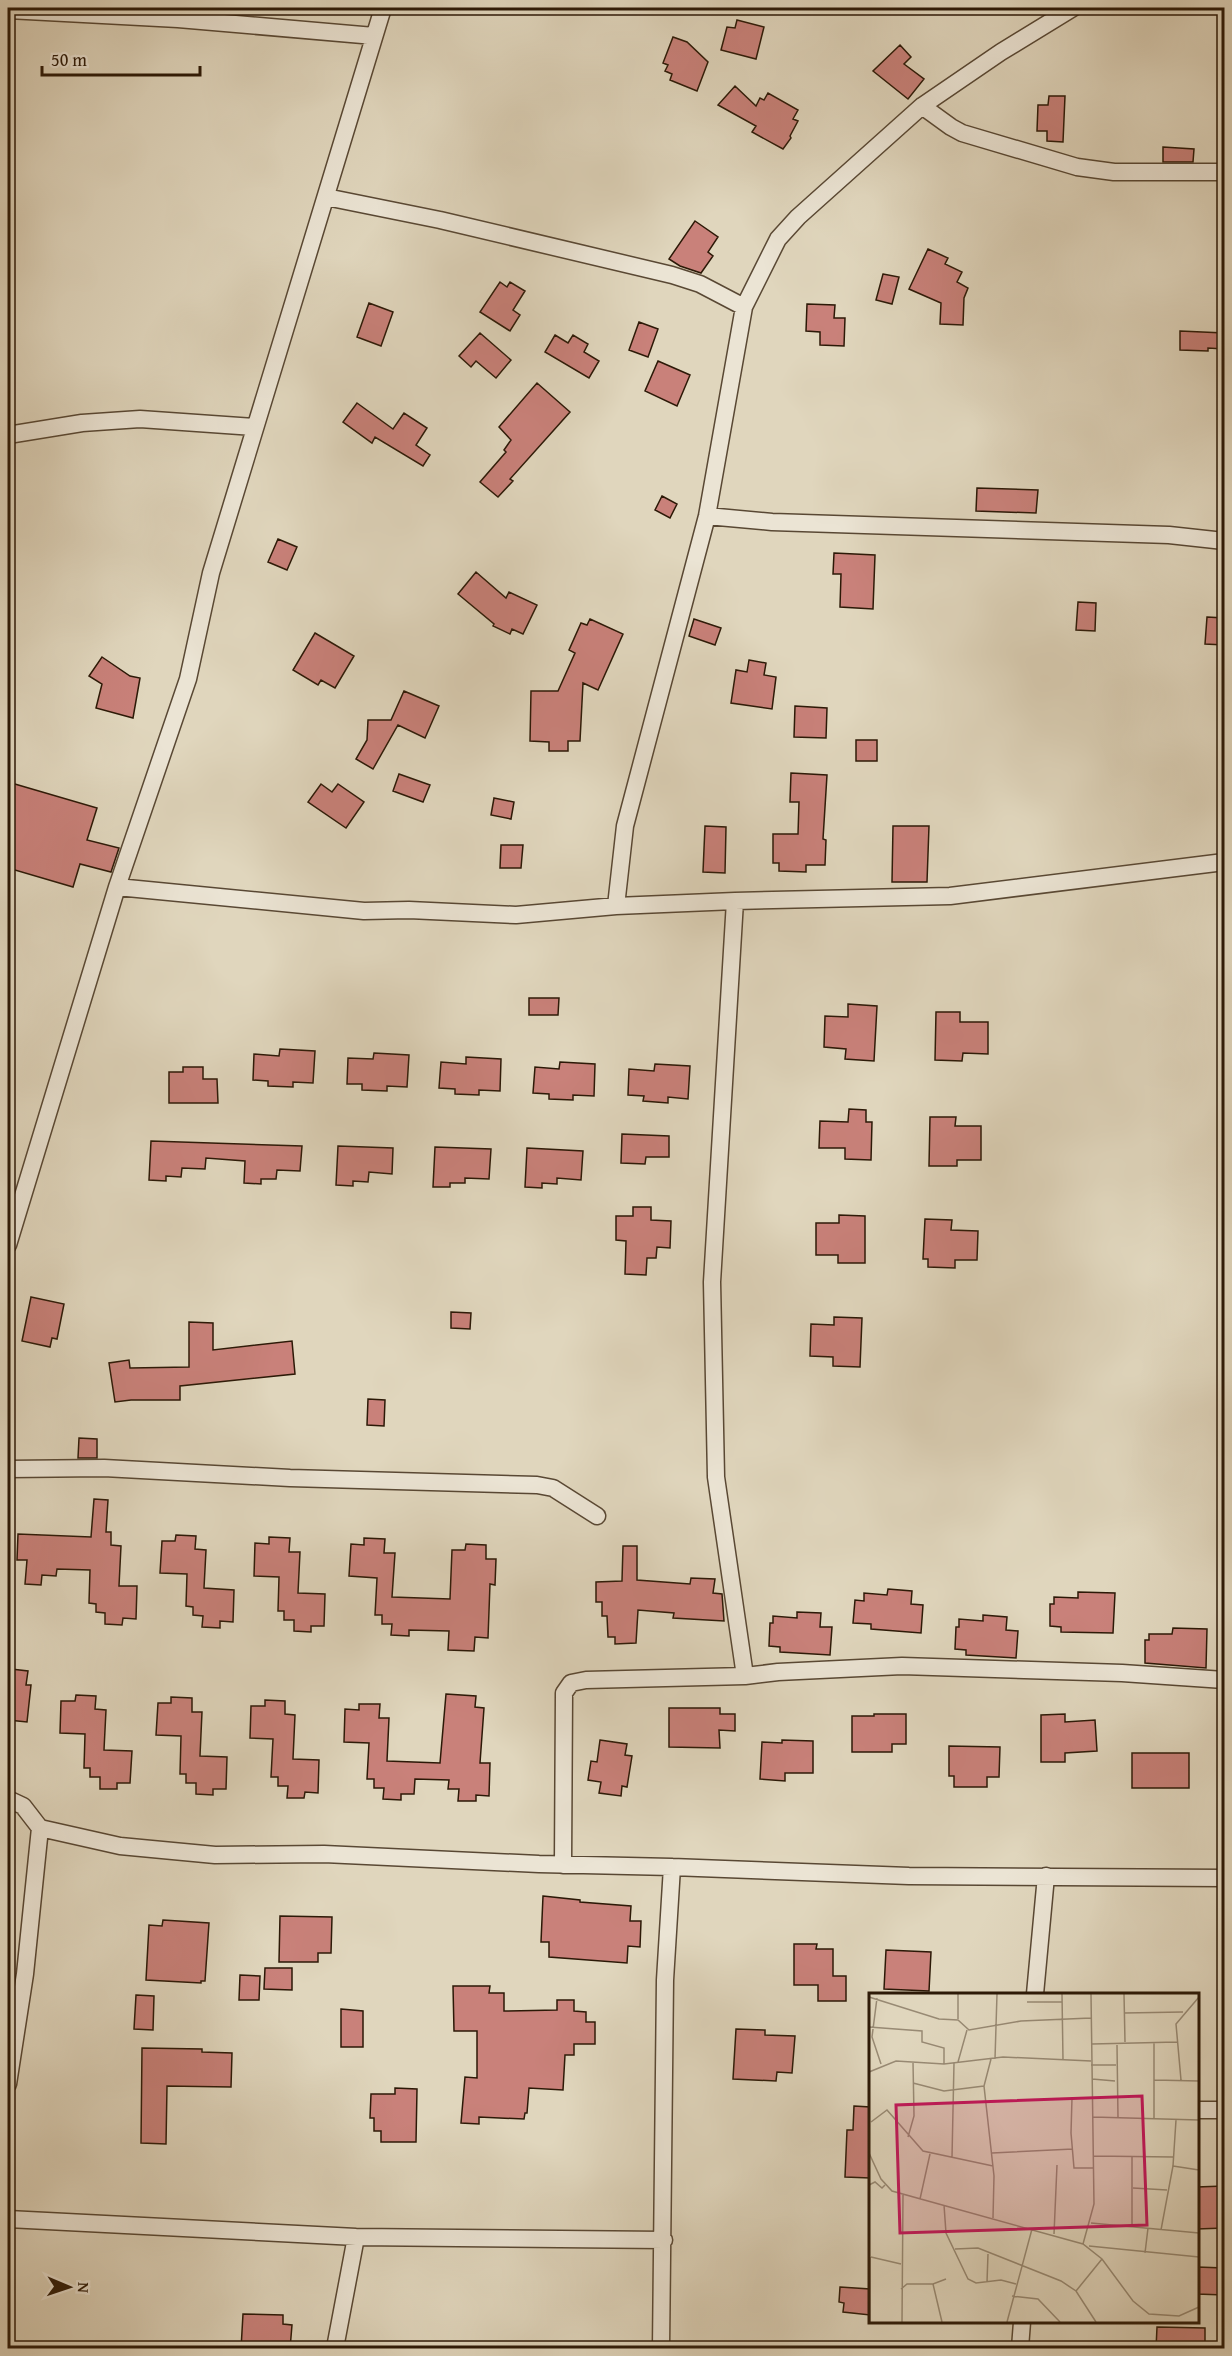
<svg xmlns="http://www.w3.org/2000/svg" width="1232" height="2356" font-family="'Gentium Book Plus',serif">
<style>
.building{fill:#c9817a;stroke:#2c1907;stroke-width:1.5}
.lines{fill:none;stroke-linecap:round;stroke-linejoin:round}
.street-casing{stroke:#594834;stroke-width:19}
.street{stroke:#ebe4d4;stroke-width:16}
.inset-road{fill:none;stroke:#988a74;stroke-width:1.5}
.view{fill:#c2185b;fill-opacity:0.15;stroke:#c2185b;stroke-width:3}
.inset-edge{fill:none;stroke:#2c1907;stroke-width:3}
</style>
<rect width="100%" height="100%" fill="#e0d6bd"/>
<filter id="stains"><feTurbulence type="fractalNoise" baseFrequency=".00333" numOctaves="4"/><feColorMatrix values="0 0 0 0 .2 0 0 0 0 .09 0 0 0 0 .02 0 0 0 .5 -.17"/></filter>
<radialGradient id="worn" r=".72"><stop offset=".6" stop-color="#630" stop-opacity="0"/><stop offset="1" stop-color="#630" stop-opacity=".3"/></radialGradient>
<path class="building" d="M737,20L764,27L756,59L721,50L727,27L735,28Z
M673,37L687,42L708,62L697,91L670,80L672,74L665,71L668,65L663,63Z
M900,45L911,57L904,64L924,79L908,99L873,71Z
M735,86L756,106L760,98L764,100L768,93L798,110L793,119L798,121L790,136L791,138L783,149L752,132L756,126L718,105Z
M1049,96H1065L1063,142L1047,141V131H1037L1038,105H1048Z
M1163,147L1194,149L1193,162H1163Z
M695,221L718,237L708,252L713,256L701,273L680,266L669,259Z
M928,249L948,258L945,264L962,272L957,282L968,288L964,298L963,325L940,324L941,303L909,289Z
M883,274L899,277L892,304L876,300Z
M500,282L507,287L510,282L525,291L513,310L520,315L510,331L480,312Z
M369,303L393,312L381,346L357,337Z
M807,304L835,305L834,318H845L844,346L820,345V332L806,331Z
M639,322L658,329L648,357L629,350Z
M1180,331L1224,333V349L1208,348V351L1180,350Z
M480,333L511,360L496,378L476,361L471,367L459,356Z
M555,335L568,343L573,335L588,344L584,352L599,361L589,378L545,352Z
M658,361L690,375L677,406L645,391Z
M537,383L570,412L510,479L513,481L498,497L480,482L506,452L504,450L511,440L499,427Z
M357,403L393,429L404,413L427,428L416,445L430,455L423,466L375,437L372,443L343,422Z
M977,488L1038,490L1036,513L976,511Z
M662,496L677,504L670,518L655,510Z
M278,539L297,547L287,570L268,562Z
M834,553L875,555L873,609L840,607L841,574H833Z
M476,572L506,598L509,592L537,605L523,634L512,629L510,634L493,626L494,624L458,594Z
M1078,602L1096,603L1095,631L1076,630Z
M1207,617L1224,618V645L1205,644Z
M590,619L623,634L598,690L583,683L580,741H568V751H549V742L530,741L531,691H558L575,653L569,650L581,623L587,625Z
M694,619L721,628L715,645L689,636Z
M315,633L354,656L335,688L321,680L318,685L293,670Z
M102,657L130,676L140,678L133,718L96,708L102,684L89,676Z
M749,660L766,663L764,675L776,677L772,709L731,703L736,670L747,672Z
M404,691L439,706L425,738L398,725L373,769L356,759L367,740L368,720H391Z
M795,706L827,708L826,738L794,737Z
M856,740H877V761H856Z
M791,773L827,775L823,839L826,840L825,865H806V872L779,871V863H773V834H798L799,802H790Z
M399,774L430,785L423,802L393,791Z
M8,782L97,808L87,840L119,848L111,872L80,864L73,887L8,868Z
M321,784L332,792L338,784L364,802L346,828L308,802Z
M494,798L514,802L511,819L491,815Z
M705,826L726,827L725,873L703,872Z
M893,826H929L927,882H892Z
M501,845H523L521,868H500Z
M529,998H559L558,1015H529Z
M848,1004L877,1006L874,1061L845,1059L846,1049L824,1047L825,1016L848,1017Z
M936,1012H960V1022H988V1054L963,1053L962,1061L935,1060Z
M280,1049L315,1051L313,1083L293,1082V1087L268,1086V1081L253,1080L254,1054L279,1056Z
M374,1053L409,1055L407,1087L387,1086V1091L362,1090V1084H347L348,1058L373,1059Z
M466,1057L501,1059L500,1091L479,1090V1095L455,1094V1089L439,1088L441,1062L466,1064Z
M560,1062L595,1064L594,1096L573,1095V1100L549,1099V1094L533,1093L535,1067L559,1069Z
M655,1064L690,1066L688,1099L668,1097V1103L643,1101L644,1096L628,1095L629,1069L654,1071Z
M183,1067H203V1079H217L218,1103H169V1072H183Z
M849,1109L866,1110V1122H872L871,1160L845,1159V1148H819L820,1121L848,1122Z
M930,1117H956L955,1126H981V1160H957V1166H929Z
M622,1134L669,1136V1157H646L645,1164L621,1163Z
M151,1141L302,1146L300,1171L277,1170L276,1179H261V1184L244,1183L245,1161L206,1158L205,1169L182,1168L181,1177L166,1176V1181L149,1180Z
M338,1146L393,1148L392,1174L369,1172L368,1182L353,1181V1186L336,1185Z
M435,1147L491,1149L489,1179L465,1178V1183H450V1187H433Z
M527,1148L583,1151L581,1180L557,1178V1184L542,1183V1188L525,1187Z
M633,1207H651V1220L671,1221L670,1248L657,1247L656,1258H647L646,1275L625,1274L626,1241L616,1240V1216H633Z
M839,1215L865,1216V1263H838V1255H816V1223H839Z
M925,1219L952,1220L951,1230L978,1231L977,1260H955V1268L928,1267V1259H923Z
M31,1297L64,1304L57,1339L52,1338L50,1347L22,1341Z
M451,1312L471,1313L470,1329L451,1328Z
M834,1317L862,1318L860,1367L833,1366V1357L810,1356L811,1324L834,1325Z
M189,1322L213,1323V1350L292,1341L295,1374L180,1386V1400H131L115,1402L109,1363L129,1360L130,1368L189,1367Z
M368,1399L385,1400L384,1426L367,1425Z
M79,1438L97,1439V1458H78Z
M94,1499L108,1500L106,1532H111V1545L121,1546L119,1586H137L136,1619L123,1618L122,1625L105,1624V1613L96,1612V1604L89,1603L90,1570L57,1569L56,1576L42,1575L41,1585L25,1584L27,1560H17L18,1534L91,1537Z
M176,1535L196,1536L195,1549L206,1550L204,1588L234,1590L233,1622L220,1621V1628L202,1627L203,1616L193,1615V1607L186,1606L187,1574L160,1573L162,1541H175Z
M269,1537L290,1538L289,1552H300L298,1593L325,1594L324,1626H311V1632L294,1631V1620H284V1611H278L279,1577L254,1576L255,1543L269,1544Z
M364,1538L385,1539L384,1553H395L392,1597L450,1599L452,1550H465L466,1544L486,1545V1559H496L495,1585L490,1584L488,1638L475,1637L474,1651L448,1650L449,1631L409,1630V1636L391,1635L392,1624H382V1615H375L377,1578L349,1576L351,1544L364,1545Z
M623,1546H637V1580L690,1584L691,1578L715,1579L713,1593L722,1594L724,1621L673,1618L674,1613L638,1610L636,1643L615,1644V1637H608L607,1616H602V1602H596V1582L622,1581Z
M888,1589L912,1591L911,1604L923,1605L921,1633L871,1629V1624L853,1623L855,1600L864,1601V1593L887,1595Z
M1078,1592L1115,1593L1113,1633L1061,1632V1627L1050,1626V1604H1054V1597L1078,1598Z
M797,1612L821,1613L820,1627H832L830,1655L780,1652V1647L769,1646L770,1623H773V1616L797,1618Z
M983,1615L1007,1617L1006,1630L1018,1631L1016,1658L966,1655V1650L955,1649L956,1627H959V1619L983,1621Z
M1173,1628L1207,1629L1206,1668L1145,1663V1640H1149V1634H1172Z
M11,1669L28,1671L26,1685H31L27,1722L8,1720V1676H10Z
M446,1694L476,1696L475,1707L484,1708L480,1763H490L489,1796L476,1795V1801H458L459,1789H448L449,1780L415,1779L414,1794H401V1800L383,1799L384,1788H374V1779H367L369,1743L344,1742L345,1709L359,1710V1704H380L379,1718H389L387,1761L440,1763Z
M76,1695L96,1696L95,1709L106,1710L104,1750L132,1751L130,1783H117V1789H100V1777H90V1768H84L85,1734L60,1733L61,1701H75Z
M171,1697L192,1698V1712H202L200,1756L227,1757L226,1789H213V1795L196,1794V1783H186V1774H180L181,1736L156,1735L158,1703H171Z
M265,1700L285,1701V1714L295,1715L293,1759L319,1760L318,1793L305,1792L304,1798H287L288,1786H278V1777H271L273,1739L250,1738L251,1706H265Z
M669,1708H720V1714H735V1731L719,1730L720,1748L669,1747Z
M874,1714H906V1744H892V1752H852V1716H874Z
M1065,1714V1722L1095,1720L1097,1751L1065,1753V1762H1041V1715Z
M600,1740L627,1744L625,1755L632,1756L627,1787L622,1786L621,1796L599,1793L601,1782L588,1780L591,1761L597,1762Z
M782,1740L813,1741V1773H785V1781L760,1779L762,1742L782,1743Z
M949,1746L1000,1747L999,1777H987V1787H954V1776H949Z
M1132,1753H1189V1788H1132Z
M543,1896L580,1900V1902L631,1906L630,1921H641L640,1947L628,1946L627,1963L549,1957V1942H541Z
M280,1916L332,1917L331,1953H318V1962H279Z
M163,1920L209,1923L205,1981H201V1983L146,1980L149,1925L162,1926Z
M794,1944H817L816,1949H833V1976H846V2001H818V1985H794Z
M886,1950L931,1952L929,1991L884,1989Z
M265,1968H292V1990L264,1989Z
M240,1975L260,1976L259,2000H239Z
M453,1986H490L489,1993H504V2011L557,2010V2000H574V2011L586,2012V2022H595V2044H574V2055H565L563,2090L529,2088L527,2113H525L524,2119L479,2117V2124L461,2123L465,2077L477,2078V2031H454Z
M136,1995L154,1996L153,2030L134,2029Z
M341,2009L363,2011V2047H341Z
M736,2029L765,2030V2035L795,2036L792,2073L777,2072L776,2081L733,2079Z
M142,2048L202,2049V2052L232,2053L231,2087L167,2086L166,2144L141,2143Z
M395,2088L417,2089L416,2142H381V2131H374V2118H370L371,2094H395Z
M854,2106L870,2107V2178L845,2177L847,2130H853Z
M1224,2186V2228L1197,2229V2187Z
M1197,2267L1224,2268V2295L1197,2294Z
M840,2287L870,2289V2315L843,2312L844,2303L839,2302Z
M243,2314L283,2315V2324L292,2325L290,2349H241Z
M1157,2327L1205,2328V2349H1156Z"/>
<g class="lines">
<g class="street-casing">
<path id="street" d="M8,10L178,19L374,36
M922,106L951,127L962,133L1077,167L1114,172H1224
M326,197L440,220L672,275L700,284L744,307
M8,435L82,423L140,419L254,427
M707,516L772,522L1169,535L1224,541
M117,887L364,911L409,910L516,915L616,906L735,901L950,896L1224,862
M735,901L712,1282L716,1477L745,1676
M616,906L625,826L707,516L744,307L778,239L798,217L922,106L1001,52L1073,8
M8,1245L117,887L188,679L211,573L383,8
M8,1469L104,1468L290,1478L537,1485L553,1488L597,1516
M8,1799L23,1806L40,1828L120,1846L215,1855L324,1854L539,1864L672,1867L909,1876L1224,1878
M563,1865L564,1693L571,1683L586,1680L745,1676L778,1672L902,1666L1122,1673L1224,1680
M1035,1994L1046,1876
M8,2084L25,1974L40,1828
M1198,2110H1224
M8,2219L356,2237L664,2240
M335,2348L356,2237
M661,2348L665,1980L672,1867
M1020,2348L1022,2322"/>
</g>
<use href="#street" class="street"/>
</g>
<g transform="translate(869 1993)">
<rect width="330" height="330" fill="#e0d6bd"/>
<path class="inset-road" d="M89,1V26M193,1L194,67M255,1L256,49M0,4L70,26L89,27L100,37L152,28L222,25M8,5L3,44L12,71M158,9H193M255,20L314,19M0,34L53,38V49L75,55V71M285,49V125M223,51L308,49M248,52L249,125M122,66L115,93L125,183L124,225M126,66L128,1M89,69L98,37M222,72H247M0,79L27,68L75,71L134,64L222,68M223,86L246,88M285,87L330,88M312,87L307,31L330,4M44,90L75,98L115,93M223,105H203L202,140L205,175H224M224,124L330,127M2,129L18,117L54,158L124,173M39,144L45,123L44,69M0,160L12,186L23,198L214,251L233,266L264,308L280,321L310,323L330,314M123,160L204,156M224,163L304,164M263,163V233M83,164L85,70M304,173L330,177M0,192L6,189L13,195L16,192M264,195L298,197M51,206L61,161M75,212L77,240L99,286L107,290L132,287L147,291M222,230L330,240M292,237L304,173L307,127M185,241L188,172M214,251L225,211L222,1M220,253L330,264M86,256L109,255L192,288L207,298L227,329M276,260L279,235M2,264L32,271M118,289L119,261M64,291L73,329M32,296L38,291H64L77,286M207,298L233,266M143,303L169,306L191,329M1,329V264M33,329L34,202M138,329L163,236"/>
<path class="view" d="M273,103L278,232L31,240L27,112Z"/>
<rect width="330" height="330" class="inset-edge"/>
</g>
<rect width="1232" height="2356" fill="none" stroke="#e0d6bd" stroke-width="30"/>
<rect x="9" y="9" width="1214" height="2338" fill="none" stroke="#2c1907" stroke-width="3"/>
<rect x="15" y="15" width="1202" height="2326" fill="none" stroke="#2c1907" stroke-width="1.5"/>
<g transform="translate(69 2287) rotate(92)" stroke="#ebe4d4" stroke-width="4.5" paint-order="stroke">
<path d="M0-4.5L10 22L0 15L-10 22Z" fill="#2c1907"/>
<text y="-9" font-size="16" font-weight="bold" text-anchor="middle" fill="#2c1907">N</text>
</g>
<path d="M42 66v9h158v-9" fill="none" stroke="#2c1907" stroke-width="3"/>
<text x="51" y="66" font-size="18" fill="#2c1907" stroke="#ebe4d4" stroke-width="4.5" paint-order="stroke">50 m</text>
<rect width="100%" height="100%" filter="url(#stains)"/>
<rect width="100%" height="100%" fill="url(#worn)"/>
</svg>
